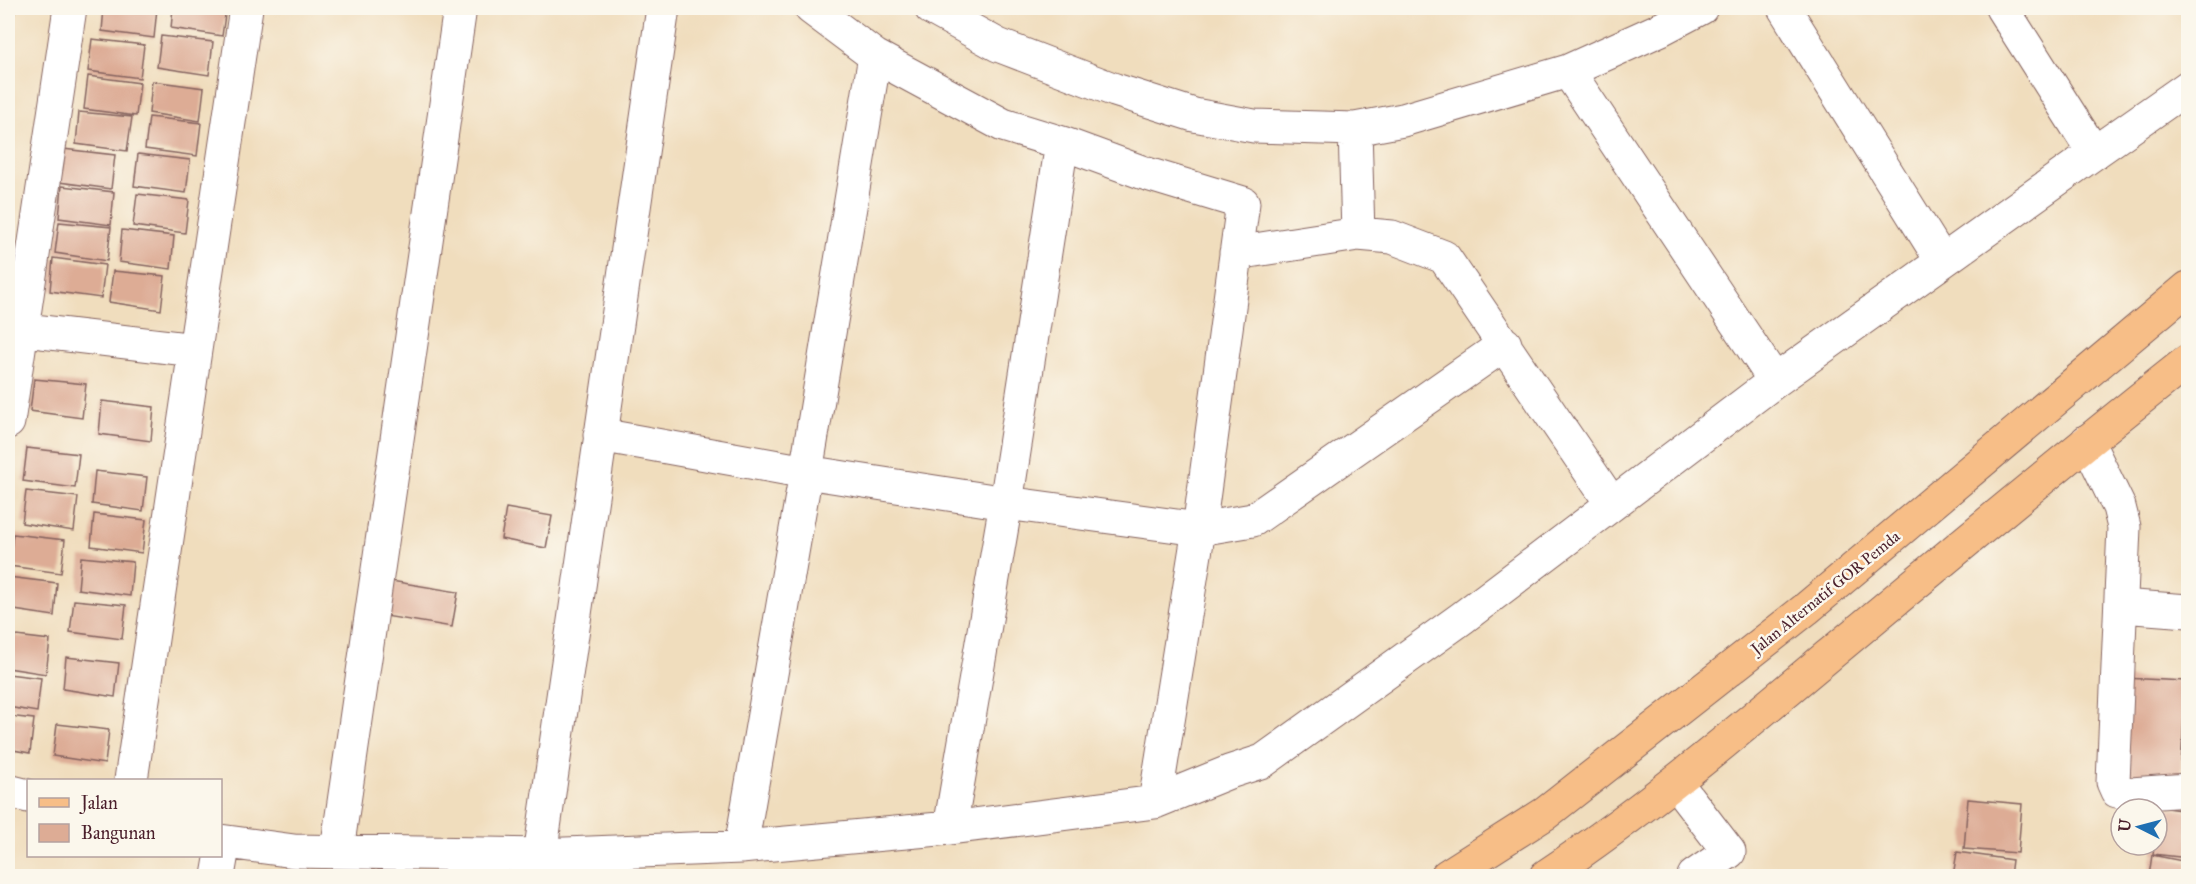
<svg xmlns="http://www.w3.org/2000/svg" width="2196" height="884" font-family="'IM FELL Great Primer',serif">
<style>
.building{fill:#ddac95}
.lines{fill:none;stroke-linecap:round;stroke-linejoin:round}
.minor-casing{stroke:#84625e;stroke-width:35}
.major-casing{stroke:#84625e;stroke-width:35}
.minor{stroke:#fff;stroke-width:33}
.major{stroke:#f7be87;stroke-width:33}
.labels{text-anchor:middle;stroke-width:5;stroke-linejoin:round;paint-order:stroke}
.street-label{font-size:16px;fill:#4a1f2b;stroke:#fbf7ec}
</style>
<rect width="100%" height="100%" fill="#fbf7ec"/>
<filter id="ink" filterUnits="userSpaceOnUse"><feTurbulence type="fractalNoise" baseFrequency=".0167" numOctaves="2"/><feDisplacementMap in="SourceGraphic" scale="12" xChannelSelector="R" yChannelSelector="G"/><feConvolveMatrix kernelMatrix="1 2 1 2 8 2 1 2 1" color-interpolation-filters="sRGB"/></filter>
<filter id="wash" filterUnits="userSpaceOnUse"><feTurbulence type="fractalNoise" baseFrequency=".008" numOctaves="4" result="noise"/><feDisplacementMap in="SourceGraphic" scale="24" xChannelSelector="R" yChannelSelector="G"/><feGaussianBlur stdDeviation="1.35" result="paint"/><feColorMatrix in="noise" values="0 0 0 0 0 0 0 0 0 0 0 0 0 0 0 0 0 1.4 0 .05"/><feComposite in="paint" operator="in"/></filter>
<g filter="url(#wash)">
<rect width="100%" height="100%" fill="#f0ddbd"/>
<g id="blocks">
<path class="building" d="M8,8H15L13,28L8,27Z
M104,8H157L154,38L102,31Z
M173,8H226L222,36L171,28Z
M161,36L213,42L209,75L157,67Z
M92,39L144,45L140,78L88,71Z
M88,76L140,83L136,116L84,109Z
M152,81L204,88L200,121L149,113Z
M79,112L132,117L127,151L76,144Z
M149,117L201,123L197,156L145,149Z
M63,149L115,155L111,189L59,182Z
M138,154L190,160L186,193L134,186Z
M62,186L114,192L111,225L59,218Z
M137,194L189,200L185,233L133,226Z
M59,222L111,227L107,261L55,253Z
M122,230L174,236L171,269L119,262Z
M53,258L105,265L101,298L50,291Z
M113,271L165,276L161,310L109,302Z
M34,379L86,384L82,418L30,411Z
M102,401L154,407L151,441L99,434Z
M27,448L79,454L75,488L23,481Z
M95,471L147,477L143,511L92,504Z
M26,491L78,497L74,531L22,523Z
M506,508L552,516L546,548L501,539Z
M94,514L146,520L142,553L91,546Z
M13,534L65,540L61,573L9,566Z
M81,557L133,562L130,596L78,589Z
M8,577L57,583L54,616L8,609Z
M379,579L458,592L452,627L373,614Z
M74,600L126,605L122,639L70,632Z
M8,635L50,640L46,674L8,668Z
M66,657L119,663L115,697L63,689Z
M8,674L41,678L37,712L8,707Z
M2123,678L2186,681L2180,784L2118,781Z
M8,716L34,719L30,753L8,749Z
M57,724L109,730L105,764L53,756Z
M1968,799L2022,804L2018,853L1964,849Z
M2159,807L2188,811V858L2153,854L2154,845H2157Z
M1957,852L2012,860L2010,876H1953Z
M2152,855L2188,862V876H2149Z"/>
</g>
</g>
<g filter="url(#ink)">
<use href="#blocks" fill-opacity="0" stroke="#84625e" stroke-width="1.5"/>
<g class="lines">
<g class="minor-casing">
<path id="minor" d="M811,8L875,56L1003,125L1062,143L1144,173L1243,203L1199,529L1155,802
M931,8L998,45L1115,90L1194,115L1254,126L1355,129L1403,120L1568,71L1661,29L1701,8
M1784,8L1942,261
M2002,8L2094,153L2188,87
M1568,71L1775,381
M1355,129L1358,234L1392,237L1444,257L1612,504
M1236,253L1358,234
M8,328L195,350
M8,422L70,8
M600,435L806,472L1006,503L1199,529L1253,520L1505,344
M2087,441L2119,507L2124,527L2113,782L2117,791L2131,794L2188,790
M2121,606L2188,611
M131,780L246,8
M1676,783L1729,852L1694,876
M8,791L28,796
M950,828L1006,503L1062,143
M220,841L294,851L540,855L741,847L950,828L1155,802L1229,772L1263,761L1462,618L1775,381L2094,153
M741,847L806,472L875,56
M337,850L460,8
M540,855L663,8
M218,876L224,842"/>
</g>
<g class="major-casing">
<path id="major" d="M1447,876L1546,813L1806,609L2188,288
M1546,876C1645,810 1736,733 1828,656C1947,557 2066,457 2188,361"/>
</g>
<use href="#minor" class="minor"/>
<use href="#major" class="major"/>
</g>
</g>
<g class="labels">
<g class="street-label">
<text transform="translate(1825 592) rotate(-39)" y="6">Jalan Alternatif GOR Pemda</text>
</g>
</g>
<rect width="2196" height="884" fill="none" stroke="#fbf7ec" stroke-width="30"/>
<rect x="27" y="779" width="195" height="78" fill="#fbf7ec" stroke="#b4a19f" stroke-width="1.5"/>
<rect x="39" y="798" width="30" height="9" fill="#f7be87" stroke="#b4a19f" stroke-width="1.5"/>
<text x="81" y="809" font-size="18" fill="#4a1f2b">Jalan</text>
<rect x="39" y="824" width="30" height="18" fill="#ddac95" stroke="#b4a19f" stroke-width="1.5"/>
<text x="81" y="839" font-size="18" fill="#4a1f2b">Bangunan</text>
<g transform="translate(2139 827) rotate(276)"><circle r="28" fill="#fbf7ec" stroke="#b4a19f" stroke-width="1.5"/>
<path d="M0-4.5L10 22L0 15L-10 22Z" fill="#1f6fb2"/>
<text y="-9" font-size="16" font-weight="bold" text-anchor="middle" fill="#4a1f2b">U</text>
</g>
</svg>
